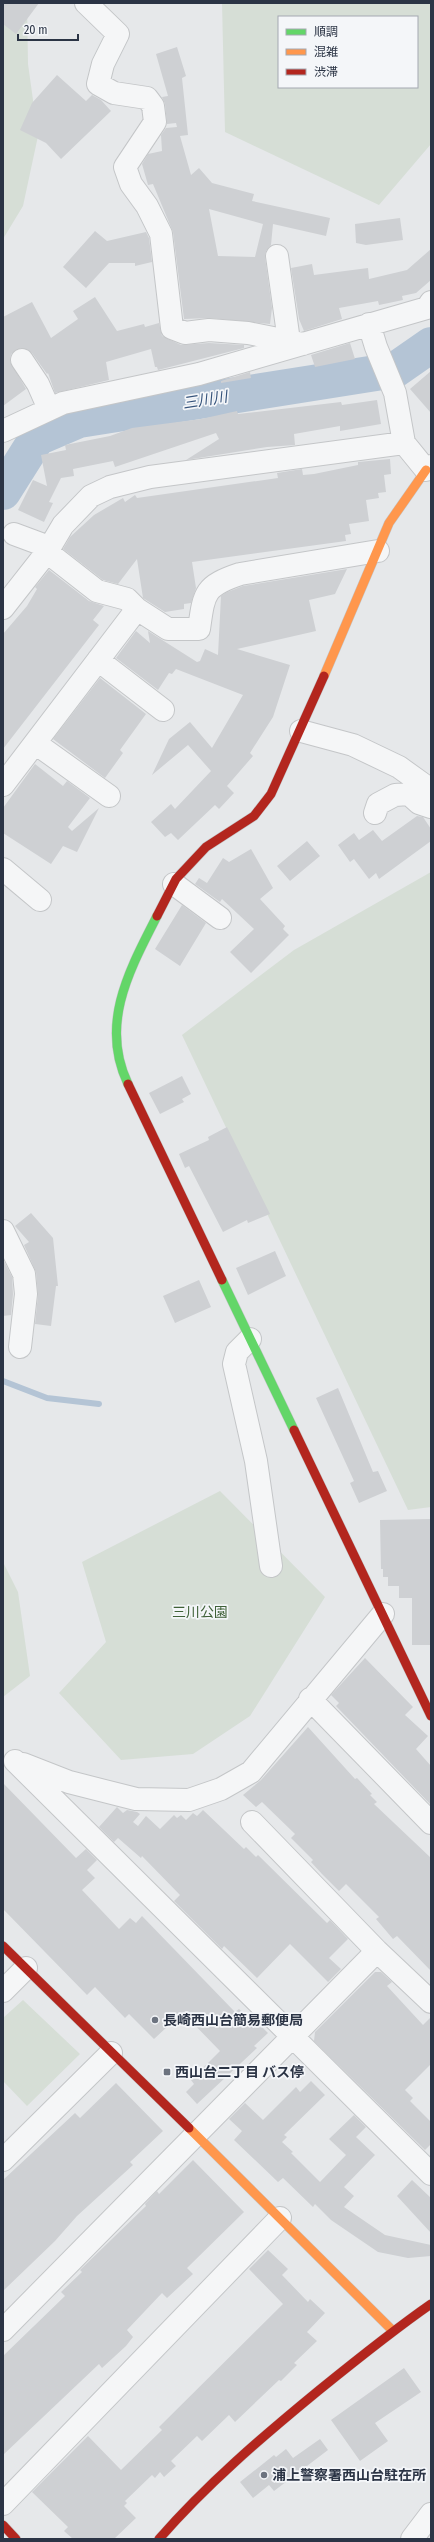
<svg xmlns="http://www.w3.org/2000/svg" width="434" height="2542" font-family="'Fira Sans Condensed','Noto Sans JP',sans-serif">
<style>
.green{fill:#d6ded6;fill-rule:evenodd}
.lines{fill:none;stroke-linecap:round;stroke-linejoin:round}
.stream{stroke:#b4c4d5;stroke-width:6}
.river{stroke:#b4c4d5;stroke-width:36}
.building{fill:#ced0d3;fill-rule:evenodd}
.street-casing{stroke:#c4c6c8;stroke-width:24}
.fast-casing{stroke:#c4c6c8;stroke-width:10}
.slow-casing{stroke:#c4c6c8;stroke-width:10}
.jam-casing{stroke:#c4c6c8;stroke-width:10}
.street{stroke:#f5f6f7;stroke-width:22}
.fast{stroke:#63d668;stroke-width:9}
.slow{stroke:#ff974d;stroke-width:9}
.jam{stroke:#b3261e;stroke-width:9}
.poi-dot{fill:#6c737f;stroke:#f4f6f9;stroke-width:1.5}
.labels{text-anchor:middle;stroke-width:3.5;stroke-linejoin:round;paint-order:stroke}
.park-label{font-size:14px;fill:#3f6138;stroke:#f4f6f9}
.poi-label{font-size:14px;font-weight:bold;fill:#2b3445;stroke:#f4f6f9;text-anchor:start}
.water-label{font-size:15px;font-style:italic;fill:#34527a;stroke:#f4f6f9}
</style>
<rect width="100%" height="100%" fill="#e6e8ea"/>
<path class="green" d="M3,3H27L28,64L38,136L23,206L3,239Z
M222,3H431V144L379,205L225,132ZM279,17H417V87H279Z
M431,872V1507L408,1510L182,1035L294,950Z
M220,1491L325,1597L250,1716L193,1754L121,1760L59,1693L106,1642L82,1562Z
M3,1562L18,1592L30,1676L3,1697Z
M23,2000L80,2054L27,2106L3,2081V2018Z"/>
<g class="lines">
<path class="stream" d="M3,1381L47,1398L99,1404"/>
<path class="river" d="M3,492L37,438L79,420L395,370L431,345"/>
</g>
<path class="building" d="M3,3H39L16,34L3,24Z
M177,47L186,76L182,78L188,135L180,136L191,175L199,168L212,183L254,194L252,201L330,218L326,236L273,224L271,245L266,251L265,257L272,308L270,324L210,318L184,319L173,232L153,184L148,185L142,164L148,154L162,151L161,135L166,128L177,127L176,123L167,124L165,104L162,97L168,96L156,54ZM209,209L263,224L255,257L218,256Z
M57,75L86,101L92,95L101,100L111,111L61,159L46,143L20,130L32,103Z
M400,218L403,240L366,245L356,243L355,224Z
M95,231L107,241L146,232L149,238L152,262L135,266V263H109L86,288L63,267Z
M431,249V280L416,293L402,296L403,300L379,305L378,301L339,308L342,319L304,331L299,319L291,268L312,264L314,275L368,268L369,279L407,270Z
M95,297L117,331L144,324L145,327L159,323L162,336L181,345L209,343L244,345V348L158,370L157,367H155L151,349L106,362L109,380L55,393L48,373L47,374L32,353L21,348L11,354L10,361L26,389L3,406V317L32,302L51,338L78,319L73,311Z
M350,343L355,359L315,367L311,355Z
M431,371V413L410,389Z
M250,372L251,378L221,383V381Z
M377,400L381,424L340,431V426L294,434L295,445L267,447L186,460L219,439L216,433L115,467L113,461L73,469L74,476L61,478L49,502L53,503L44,522L18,510L33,480L47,486L41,455L66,450L65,445L110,436L132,428L201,419L237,411L238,414L341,402L342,405Z
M390,459L391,474L384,475L386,492L378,493L379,498L366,500L369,521L349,524L351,534L345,535L346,541L192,562L196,588L191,603L184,604V609L165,612L143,598L137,559L118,584L103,580L63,549L70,537L94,515L123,498L125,502L135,495L137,498L278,478L277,473L302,469L303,475L314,474L358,465V462Z
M347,569L335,594L309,600L316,631L237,649L290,665L273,717L250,753L253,756L227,786L234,793L219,809L215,805L178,840L171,833L165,837L151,822L171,804L175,809L211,771L188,745L152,775L169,739L190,722L212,748L243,695L176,669L172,674L169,673L158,690L116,658L136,631L150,643L148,631L197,662L200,661L205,649L218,655L221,596L225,593L243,586Z
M49,570L89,601L104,606L93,620L99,625L3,749V634L27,606L37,589L35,587Z
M100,678L146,714L120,750L123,753L105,778L53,739Z
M35,764L63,786L67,781L90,798L68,827L72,831L99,808L77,852L63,846L51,864L3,833V808Z
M417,816L423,817L431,829V841L379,879L376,873L369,879L354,859L350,862L338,845L354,833L359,840L373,830L382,841Z
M307,841L320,856L290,881L277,866Z
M251,849L273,888L260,899L285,926L283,929L289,935L251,973L230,952L254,929L222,899L220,902L195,884L199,878L207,883L223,858L229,862Z
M182,905L206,923L180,966L155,949Z
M182,1076L191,1094L182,1099L184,1102L160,1114L149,1093Z
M227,1127L270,1214L248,1223L247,1220L223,1232L189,1166L185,1168L179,1154L209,1140L208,1137Z
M31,1213L53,1238L58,1286H56L51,1326L35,1324L38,1295L36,1272L24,1245L29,1242L15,1226Z
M275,1251L286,1276L248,1295L236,1268Z
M3,1259L12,1277L13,1294L11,1315L3,1316Z
M199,1280L211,1307L175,1323L163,1296Z
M338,1388L373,1472L378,1471L387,1491L359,1503L350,1483L354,1481L316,1398Z
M431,1519V1645H412V1598H399V1586H388V1577H383V1569H381L380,1520Z
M365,1658L413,1707L405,1715L428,1736L416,1749L431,1766V1805L336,1706L339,1703L331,1695Z
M308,1727L355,1779L357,1778L372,1794L370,1795L377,1802L374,1804L431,1858V1971L397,1936L393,1939L376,1919L379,1917L346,1884L339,1891L322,1874L311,1862L313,1860L291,1838L295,1834L262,1802L256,1807L243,1795L261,1780Z
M3,1783L76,1858L86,1849L97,1860L87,1870L95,1878L82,1890L119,1929L130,1918L136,1923L142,1916L235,2012L239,2009L248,2018L250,2015L268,2033L254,2046L257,2048L197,2104L186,2092L194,2084L191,2080L220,2051L184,2014H181L154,2039L129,2014L125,2018L95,1987L87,1995L3,1909Z
M117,1807L123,1813L127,1810L137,1812L140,1814L133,1822L138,1826L146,1816L160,1829L174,1815L177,1818L181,1815L186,1820L193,1813L197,1816L203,1810L244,1849L246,1847L256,1857L258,1855L327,1923L330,1920L348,1939L329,1958L341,1969L328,1982L290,1944L257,1978L224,1946L222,1949L174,1901L180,1895L142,1856L141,1858L118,1838L114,1842L99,1827Z
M375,1972H381L392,1982L387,1986L423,2025L431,2017V2064L405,2090L413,2098L410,2101L431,2122V2144L425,2150L314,2041L315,2032Z
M311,2081L325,2095L284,2135L287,2137L282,2142L293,2152L291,2153L320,2182L346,2155L329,2139L354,2115L366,2127L356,2137L375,2155L344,2187L354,2196L344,2207L385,2235L431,2245V2256L408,2258L378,2252L331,2220L315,2204L313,2207L283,2178L278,2182L234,2140L242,2131L229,2119L245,2103L263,2120L296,2087L300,2092Z
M116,2083L163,2131L130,2162L133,2165L77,2216L55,2241L3,2291V2180L75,2113L80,2118Z
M193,2160L244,2212L187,2268L193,2274L167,2298L162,2293L127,2330L133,2337L126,2346L102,2368L99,2364L3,2455V2356L65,2296L61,2292L82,2272L80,2270L146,2206L145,2204L157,2191L159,2194Z
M412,2180L431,2198V2233L397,2196Z
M268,2250L288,2269L282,2275L308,2302L310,2299L325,2313L307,2332L317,2341L294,2363L297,2365L281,2381L279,2380L235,2422L229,2415L202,2441L197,2436L171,2461L176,2466L164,2477L160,2472L155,2478L152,2475L125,2501L127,2503L124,2506L136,2518L114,2539H73L64,2531L68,2527L32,2492L88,2436L121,2470L162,2430L159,2427L283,2304L249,2269Z
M404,2368L421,2392L375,2423L388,2441L360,2461L331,2420Z
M320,2439L328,2450L274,2491L269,2485L253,2498L240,2482L274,2455L276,2457L286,2449L293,2458Z"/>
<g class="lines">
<g class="street-casing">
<path id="street" d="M86,3L118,34L103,64L98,84L114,93L147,98L153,106L155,122L125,167L131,184L147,206L161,234L172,328L185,333L209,330L248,333L303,344
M277,256L289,341
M369,324L376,347L395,393L404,443L426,470L431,466
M22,360L38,384L49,409
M3,431L63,403L199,374L427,308L431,302
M14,534L49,547
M47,552L97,591L127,599L137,609L168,629H199C204,593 204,586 240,574L378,551
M3,608L47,552L63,525L91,496L110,487L150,477L404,443
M98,660L163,710
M301,731L353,745L399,767L431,790
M35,743L109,796
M3,785L137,609
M375,813L378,804L395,795L409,794L419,803L431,807
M3,869L40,900
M174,884L220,918
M3,1231L24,1274L26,1294L20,1347
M250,1339L237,1352L234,1364L256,1461L271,1566
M310,1699L431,1823
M15,1761L431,2174
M23,1764L69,1782L136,1799L189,1800L221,1789L251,1772L383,1614
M252,1822L377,1951L431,2002
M3,1991L26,1968
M3,2160L111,2053
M3,2330L377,1951
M3,2504L280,2218
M412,2539L431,2514"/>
</g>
<g class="fast-casing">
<path id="fast" d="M128,1084C99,1024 130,969 157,916
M222,1280L294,1430"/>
</g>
<g class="slow-casing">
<path id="slow" d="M324,676L389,523L426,470
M189,2128L392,2330"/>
</g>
<g class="jam-casing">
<path id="jam" d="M157,916L176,879L206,847L254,816L271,794L324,676
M128,1084L222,1280
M294,1430L431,1716
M3,1946L189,2128
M3,2525L16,2539
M159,2539C207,2484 262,2437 318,2391C355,2361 392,2331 431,2304"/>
</g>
<use href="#street" class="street"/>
<use href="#fast" class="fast"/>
<use href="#slow" class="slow"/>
<use href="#jam" class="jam"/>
</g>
<g class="poi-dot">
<circle cx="155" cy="2020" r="4"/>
<rect x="163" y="2068" width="8" height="8" rx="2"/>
<circle cx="264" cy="2475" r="4"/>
</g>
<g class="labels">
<g class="park-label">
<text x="200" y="1617">三川公園</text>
</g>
<g class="poi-label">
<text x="163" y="2025">長崎西山台簡易郵便局</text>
<text x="175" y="2077">西山台二丁目 バス停</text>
<text x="272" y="2480">浦上警察署西山台駐在所</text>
</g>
<g class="water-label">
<text transform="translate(205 400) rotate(-9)" y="5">三川川</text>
</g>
</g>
<rect width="434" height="2542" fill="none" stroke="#2b3445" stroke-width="8"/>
<rect x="278" y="16" width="140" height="72" fill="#f4f6f9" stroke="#a4a8b1"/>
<rect x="286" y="29" width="20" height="6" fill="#63d668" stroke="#a4a8b1"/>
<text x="314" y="36" font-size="12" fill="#2b3445">順調</text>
<rect x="286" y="49" width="20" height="6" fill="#ff974d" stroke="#a4a8b1"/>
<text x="314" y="56" font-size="12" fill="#2b3445">混雑</text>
<rect x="286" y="69" width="20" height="6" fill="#b3261e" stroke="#a4a8b1"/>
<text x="314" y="76" font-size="12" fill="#2b3445">渋滞</text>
<path d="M18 34v6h60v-6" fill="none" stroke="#2b3445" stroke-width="2"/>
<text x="24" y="34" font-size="12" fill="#2b3445" stroke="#f4f6f9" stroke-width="3" paint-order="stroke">20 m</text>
</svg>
